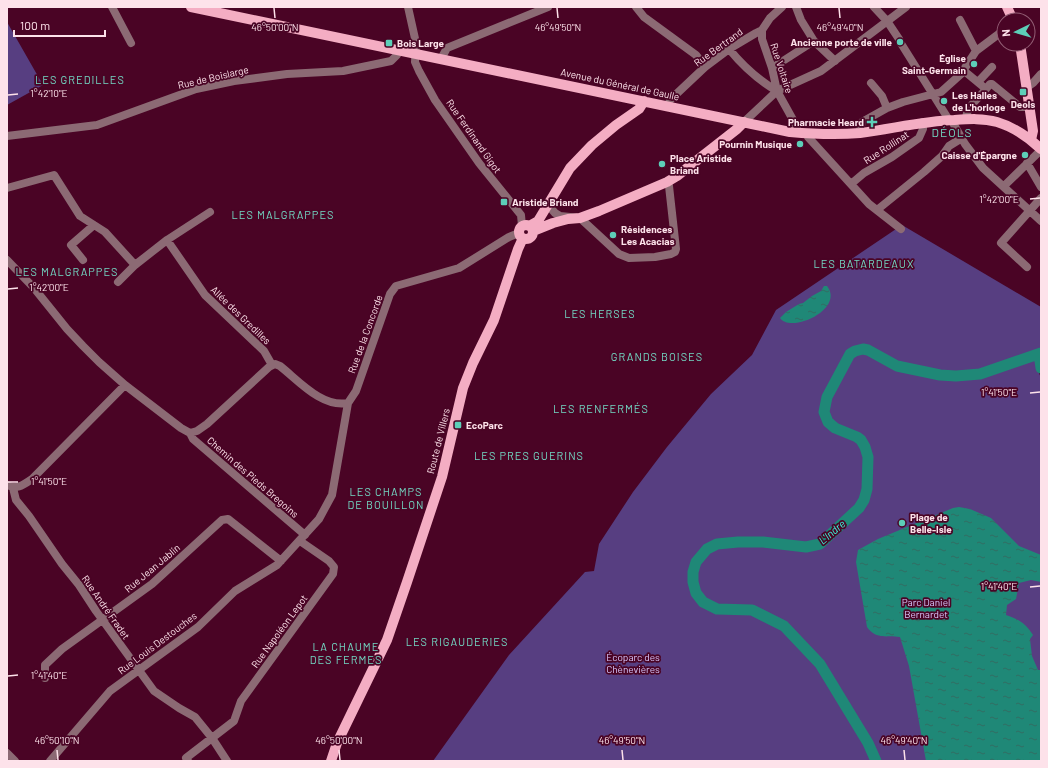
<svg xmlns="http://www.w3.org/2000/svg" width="1048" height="768" font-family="Barlow,sans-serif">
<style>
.park{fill:#573e81}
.water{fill:url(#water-ripples)}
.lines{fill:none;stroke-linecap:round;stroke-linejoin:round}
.river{stroke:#1f8877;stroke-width:11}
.minor{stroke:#8c6a74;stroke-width:8}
.major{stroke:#f4adc3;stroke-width:10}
.ticks{fill:none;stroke:#fde2ea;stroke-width:1.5}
.poi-dot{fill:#5dceb8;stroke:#4a0425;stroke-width:1.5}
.labels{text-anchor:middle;stroke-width:3.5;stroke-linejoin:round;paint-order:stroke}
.poi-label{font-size:10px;font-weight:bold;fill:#fde2ea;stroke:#4a0425;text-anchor:start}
.street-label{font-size:10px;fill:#fde2ea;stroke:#4a0425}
.park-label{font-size:10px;fill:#d9c9fe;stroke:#4a0425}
.neighbourhood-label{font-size:11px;letter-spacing:1px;fill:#72d7c2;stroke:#4a0425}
.water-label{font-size:11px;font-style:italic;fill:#3bf9db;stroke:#4a0425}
.quarter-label{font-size:12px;letter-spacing:1px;fill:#72d7c2;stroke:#4a0425}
.ticks-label{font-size:10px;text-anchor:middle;fill:#fde2ea;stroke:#4a0425;stroke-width:3.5;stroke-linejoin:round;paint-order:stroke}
</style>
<defs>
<pattern id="water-ripples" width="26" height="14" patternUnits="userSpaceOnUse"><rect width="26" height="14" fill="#1f8877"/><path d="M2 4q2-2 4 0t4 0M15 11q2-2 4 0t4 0" fill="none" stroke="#316d63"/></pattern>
</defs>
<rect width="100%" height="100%" fill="#4a0425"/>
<path class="park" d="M7,22L43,85L7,105Z
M902,225L1041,307V362L1037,368L1041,378V761H433L509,655L585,572L594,571L599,544L633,492L667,447L711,394L752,355L776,310Z"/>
<path class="water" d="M824,286H827C845,309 791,334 780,318L786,312L799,304L803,303L812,296L821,291Z
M959,507L970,509L991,518L1019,546L1041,555V582L1031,580L1019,583L1016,599L1007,605L1006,615C1020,620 1025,623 1033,635L1030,639L1032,656L1038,670H1041V761H926L909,666L900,637C887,635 876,640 867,627L856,562L858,550L878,539L953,508Z"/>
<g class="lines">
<path class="river" d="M1039,354L1041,368
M876,761L868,743L820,664L784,626L752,610L717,609L703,602L696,593L693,582V572L696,562L707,549L717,544L738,542H763L806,547L820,544L859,508L864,500L867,489L868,457L865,447L861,440L857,437L835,428L828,422L824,412L827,397L850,354L855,351L863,349L868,350L897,366L940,375L956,376L980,374L1041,353"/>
<path class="minor" d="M112,7L131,43
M408,7L416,43L415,62L419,71L435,100L479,163L521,215L522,226
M636,7L644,17L696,55L705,67
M796,7L801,20L814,41L835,61
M874,7L887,21L899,39
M960,20L976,51
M762,30V39L772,68L777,91L797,127V132
M902,45L949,120
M729,49C742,65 760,81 777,91
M441,59L447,48L548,7
M772,68L814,41
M963,70L986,89L990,84H992L1020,107H1029
M978,82L992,67
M871,83L882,96L887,108
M1026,88L1033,83L1041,74
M668,106L670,100L705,67L729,49L756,33L762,30L770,18L782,7
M966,119C966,107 979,98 986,89
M953,120V123L965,144L983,168L1041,221
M744,122L777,91L821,71L906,7
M807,133L808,137L869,204L901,229
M859,133L862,122L887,108L903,102L941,92L961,74L976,51L1004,30
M7,136L97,125L196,89L234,81L287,74L343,71L391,61L397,55L399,51
M1027,163L1041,187
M851,184L864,173L892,157L919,138L923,129V122
M1004,186L1041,150
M7,188L54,175L80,216L105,232L135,265L167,240L205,295L264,351L272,365
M548,205L555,213L560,216L580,218L619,254L629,258L655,257L671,254L675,252L676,249L669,186L667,182
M877,210L924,172L942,156L949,146L962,138
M167,240L210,212
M7,260L34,288L67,329L83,346L99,362L125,385
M83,260L71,245L94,225
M1027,267L1001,243L1041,198
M118,282L135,265
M190,433L193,439L305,535
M7,485C17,490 23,485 32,479L125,385L181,428L190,433L197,431L207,424L269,367L275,364L280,366C299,381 322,408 348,403
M13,488L16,500L29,516L62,564L79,585L96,611L154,691L179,708L195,717L212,738L227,761
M45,678V665L62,649L152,584L222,520L228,519L281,561
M7,753L15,761
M50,761L110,691L198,627L235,591L277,565L319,519L332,495L348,403L356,391L390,294L396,286L459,268L509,237L519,233
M188,761L186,758L234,721L241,701L333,574L334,567L329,561L300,541"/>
<path class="major" d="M191,7L790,132C813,134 838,135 860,133C892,129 923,121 954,120C969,119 983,118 997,122C1014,127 1028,137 1041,149
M1007,7L1013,20
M1020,44L1033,131L1031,140
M519 232a7 7 0 1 1 14 0a7 7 0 1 1-14 0Z
M529,226L538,221L570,168L592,145L616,125L639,109L644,101
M533,231L553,223L568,219L580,218L599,211L667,182L677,176L737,129L744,122
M331,761L337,743L387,640L407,582L442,477L463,388L473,363L494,320L518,249L523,238"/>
</g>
<path class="ticks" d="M274,8L275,18M557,8L558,18M839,8L840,18M8,95L18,94M1030,199L1040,198M8,289L18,288M1030,393L1040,392M8,482H18M1030,587L1040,586M8,676L18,675M57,750L58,760M339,750L340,760M622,750L623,760M904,750L905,760"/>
<g class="poi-dot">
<circle cx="900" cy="42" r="4"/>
<rect x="385" y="39" width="8" height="8" rx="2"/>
<circle cx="974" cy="64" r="4"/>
<rect x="1019" y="88" width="8" height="8" rx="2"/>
<circle cx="944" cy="101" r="4"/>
<path d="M870 116h4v4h4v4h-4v4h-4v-4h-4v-4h4z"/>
<circle cx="800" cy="144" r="4"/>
<circle cx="1025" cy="155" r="4"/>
<circle cx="662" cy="164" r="4"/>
<rect x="500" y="198" width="8" height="8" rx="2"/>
<circle cx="613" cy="235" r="4"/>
<rect x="454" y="421" width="8" height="8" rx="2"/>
<circle cx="902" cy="523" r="4"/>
</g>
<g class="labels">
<g class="poi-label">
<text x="892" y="46" text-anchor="end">Ancienne porte de ville</text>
<text x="397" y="47">Bois Large</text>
<text x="966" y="62" text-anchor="end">Église<tspan x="966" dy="12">Saint-Germain</tspan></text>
<text x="952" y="99">Les Halles<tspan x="952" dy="12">de L'horloge</tspan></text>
<text x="1023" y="108" text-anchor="middle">Deols</text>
<text x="864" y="126" text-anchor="end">Pharmacie Heard</text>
<text x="792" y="148" text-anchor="end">Pournin Musique</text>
<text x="1017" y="159" text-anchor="end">Caisse d'Épargne</text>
<text x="670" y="162">Place Aristide<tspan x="670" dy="12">Briand</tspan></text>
<text x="512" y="206">Aristide Briand</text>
<text x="621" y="233">Résidences<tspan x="621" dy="12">Les Acacias</tspan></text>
<text x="466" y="429">EcoParc</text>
<text x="910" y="521">Plage de<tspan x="910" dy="12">Belle-Isle</tspan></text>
</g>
<g class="street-label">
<text transform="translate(718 47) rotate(-36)" y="4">Rue Bertrand</text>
<text transform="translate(782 68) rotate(72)" y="4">Rue Voltaire</text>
<text transform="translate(213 77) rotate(-13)" y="4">Rue de Boislarge</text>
<text transform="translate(620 84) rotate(12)" y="4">Avenue du Général de Gaulle</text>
<text transform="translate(474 136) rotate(55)" y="4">Rue Ferdinand Gigot</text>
<text transform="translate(886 147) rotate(-33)" y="4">Rue Rollinat</text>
<text transform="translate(241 315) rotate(44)" y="4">Allée des Gredilles</text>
<text transform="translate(365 334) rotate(-70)" y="4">Rue de la Concorde</text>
<text transform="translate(438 441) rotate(-76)" y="4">Route de Villers</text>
<text transform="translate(253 477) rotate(41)" y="4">Chemin des Pieds Bregoins</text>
<text transform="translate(152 568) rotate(-40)" y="4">Rue Jean Jablin</text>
<text transform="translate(106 607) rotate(55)" y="4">Rue André Fradet</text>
<text transform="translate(279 631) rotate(-54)" y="4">Rue Napoléon Lepot</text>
<text transform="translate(157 643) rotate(-37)" y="4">Rue Louis Destouches</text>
</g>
<g class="park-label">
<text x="926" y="606">Parc Daniel<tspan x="926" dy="12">Bernardet</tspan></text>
<text x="633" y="661">Écoparc des<tspan x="633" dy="12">Chènevières</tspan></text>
</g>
<g class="neighbourhood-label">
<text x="80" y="84">LES GREDILLES</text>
<text x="283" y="219">LES MALGRAPPES</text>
<text x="864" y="268">LES BATARDEAUX</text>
<text x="67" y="276">LES MALGRAPPES</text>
<text x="600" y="318">LES HERSES</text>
<text x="657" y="361">GRANDS BOISES</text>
<text x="601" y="413">LES RENFERMÉS</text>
<text x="529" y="460">LES PRES GUERINS</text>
<text x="386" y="496">LES CHAMPS<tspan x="386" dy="13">DE BOUILLON</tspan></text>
<text x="457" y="646">LES RIGAUDERIES</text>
<text x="346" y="651">LA CHAUME<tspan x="346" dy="13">DES FERMES</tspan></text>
</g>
<g class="water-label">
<text transform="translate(832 532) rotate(-40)" y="4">L'Indre</text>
</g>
<g class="quarter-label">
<text x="952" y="137">DÉOLS</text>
</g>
</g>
<g class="ticks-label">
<text x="275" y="31">46°50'00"N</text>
<text x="558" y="31">46°49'50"N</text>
<text x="840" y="31">46°49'40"N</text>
<text x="49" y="97">1°42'10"E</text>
<text x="999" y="203">1°42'00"E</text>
<text x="49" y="291">1°42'00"E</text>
<text x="999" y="396">1°41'50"E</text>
<text x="49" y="485">1°41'50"E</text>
<text x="999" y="590">1°41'40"E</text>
<text x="49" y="679">1°41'40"E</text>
<text x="57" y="744">46°50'10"N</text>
<text x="339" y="744">46°50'00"N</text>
<text x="622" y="744">46°49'50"N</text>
<text x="904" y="744">46°49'40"N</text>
</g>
<rect width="1048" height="768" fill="none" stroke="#fde2ea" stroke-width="16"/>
<g transform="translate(1016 32) rotate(265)"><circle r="19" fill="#4a0425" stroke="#925d74"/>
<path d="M0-3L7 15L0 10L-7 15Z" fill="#5dceb8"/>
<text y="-6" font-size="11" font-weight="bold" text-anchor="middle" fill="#fde2ea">N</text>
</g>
<path d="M14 30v6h91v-6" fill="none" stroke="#fde2ea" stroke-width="2"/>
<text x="20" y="30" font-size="12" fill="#fde2ea" stroke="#4a0425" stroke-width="3" paint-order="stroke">100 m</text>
</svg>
